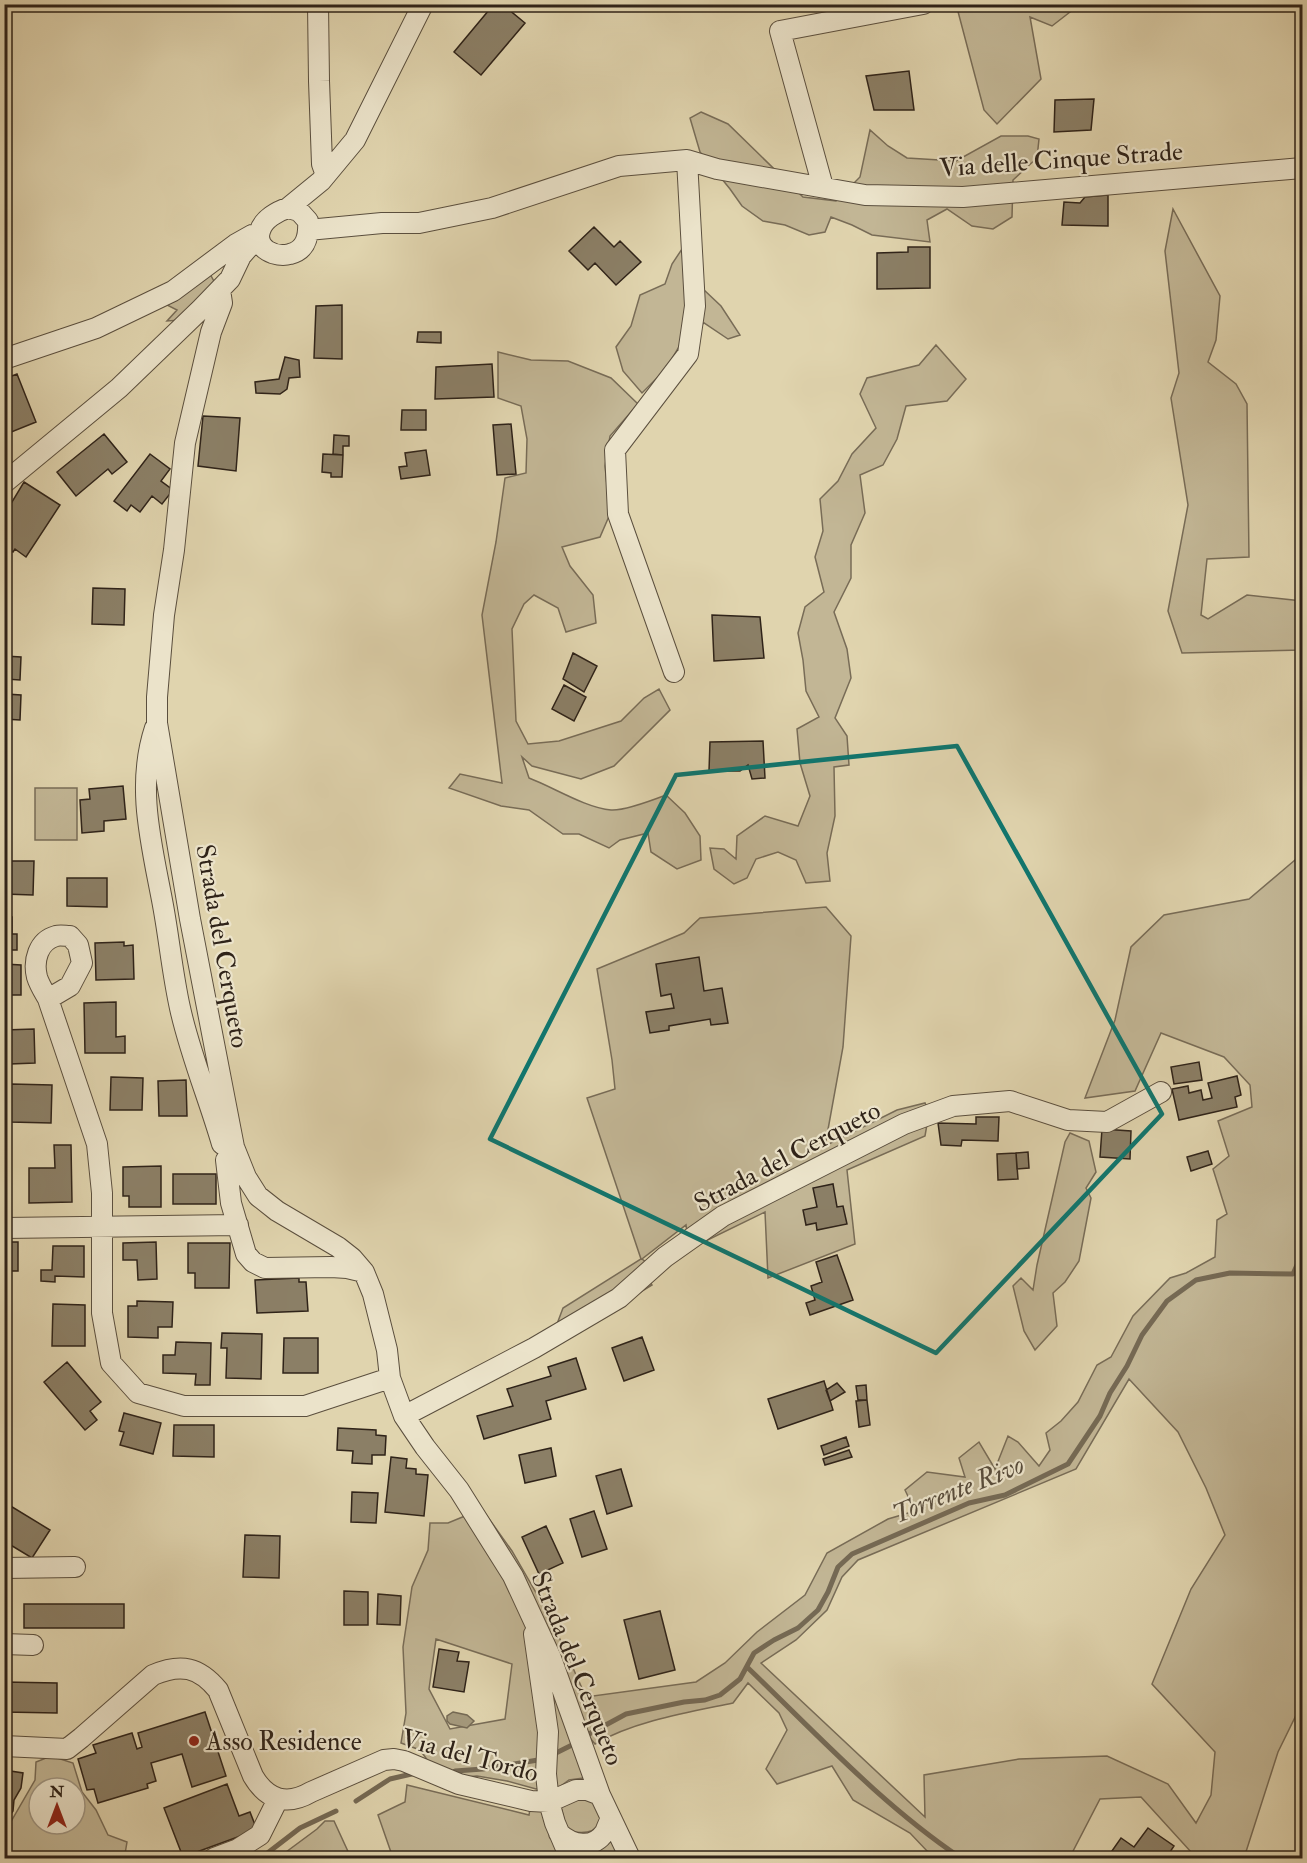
<svg xmlns="http://www.w3.org/2000/svg" width="1307" height="1863" font-family="'IM FELL Double Pica',serif">
<style>
.green{fill:#c2b695;stroke:#786c57;stroke-width:1.5;fill-rule:evenodd}
.water{fill:#a4987b;stroke:#756954;stroke-width:1.5}
.lines{fill:none;stroke-linecap:round;stroke-linejoin:round}
.stream{stroke:#756954;stroke-width:5}
.building{fill:#8b7f66;stroke:#2f2319;stroke-width:1.5}
.minor-casing{stroke:#5b4f3e;stroke-width:22}
.minor{stroke:#ebe3ca;stroke-width:20}
.marked{fill:none;stroke:#0f766e;stroke-width:4.5;stroke-linejoin:round}
.poi-dot{fill:#8f2418;stroke:#ebe3ca;stroke-width:2}
.labels{text-anchor:middle;stroke-width:4.5;stroke-linejoin:round;paint-order:stroke}
.street-label{font-size:26px;fill:#2f2319;stroke:#ebe3ca}
.poi-label{font-size:26px;fill:#2f2319;stroke:#ebe3ca;text-anchor:start}
.water-label{font-size:27px;font-style:italic;fill:#584c3b;stroke:#ebe3ca}
</style>
<rect width="100%" height="100%" fill="#e0d4ae"/>
<filter id="stains"><feTurbulence type="fractalNoise" baseFrequency=".00333" numOctaves="4"/><feColorMatrix values="0 0 0 0 .2 0 0 0 0 .09 0 0 0 0 .02 0 0 0 .5 -.17"/></filter>
<radialGradient id="worn" r=".72"><stop offset=".6" stop-color="#630" stop-opacity="0"/><stop offset="1" stop-color="#630" stop-opacity=".3"/></radialGradient>
<path class="green" d="M956,4L1079,5L1052,26L1030,17L1041,79L997,124L984,110Z
M701,112L728,124L803,197L836,201L860,177L870,130L888,146L907,158L956,161L1001,136H1028L1039,139L1037,158L1013,180L1012,217L993,229L972,226L947,209L927,220L930,242L872,235L852,225L831,217L825,232L809,235L785,225L763,221L742,206L730,189L700,152L690,118Z
M1173,209L1220,296L1216,340L1208,362L1236,384L1247,404L1249,557L1207,559L1201,615L1208,619L1247,595L1302,601V650L1182,653L1168,611L1188,505L1171,398L1179,373L1165,251Z
M682,249L685,272L721,306L740,335L728,339L704,323L687,333L666,369L642,393L623,371L616,347L631,326L640,295L665,284L672,264Z
M209,272L216,285L182,320L167,321L177,310L165,304Z
M936,345L966,379L947,401L906,406L897,439L883,465L860,475L865,513L851,545V578L834,612L847,649L851,678L835,718L847,736L849,765L834,767L835,816L827,853L830,881L806,883L796,860L778,852L756,859L747,878L734,884L714,869L710,848L724,849L736,859L737,836L765,816L798,826L810,796L800,763L797,729L819,717L806,691L803,660L798,633L805,607L824,592L815,557L823,531L820,499L838,481L852,454L876,428L860,394L867,378L919,365Z
M498,352L531,360L568,361L611,378L638,404L610,436L605,466L610,514L600,537L562,547L570,566L593,595L596,623L566,632L558,608L534,595L524,604L512,629L516,721L528,744L559,741L621,721L644,698L659,689L670,710L614,766L581,779L532,766L522,757L529,778C553,787 586,808 611,810C624,811 653,800 666,795L685,813L700,836L701,860L677,869L651,852L648,833L620,840L609,848L579,834H563L529,810L501,806L449,788L460,774L502,783L482,615L496,542L505,478L526,473L527,439L521,406L498,398Z
M35,788H77V840H35Z
M1302,854V1703L1278,1752L1244,1858H1202L1191,1852L1141,1797L1100,1799L1072,1853L1067,1858H940L927,1851L910,1833L853,1800L832,1766L777,1784L766,1769L787,1730L779,1713L748,1683L733,1703C690,1712 634,1721 595,1744L581,1727L591,1777L569,1780L554,1791L544,1787L536,1789L507,1781L477,1776L453,1778L428,1761L420,1750L401,1743L406,1713L403,1647L412,1587L428,1550L430,1523H448L482,1509L512,1551L550,1617L586,1697L696,1682L725,1663L757,1632L805,1595L827,1553L888,1519L915,1511L905,1490L927,1472L965,1477L959,1458L979,1442L995,1469L1008,1436L1018,1442L1039,1466L1050,1450L1046,1433L1061,1421L1078,1402L1097,1365L1111,1357L1133,1316L1170,1278L1186,1273L1215,1257L1217,1220L1227,1214L1213,1169L1229,1156L1218,1121L1252,1107L1250,1085L1224,1057L1161,1033L1135,1091L1085,1098L1115,1020L1131,947L1164,915L1249,899ZM1129,1379L1178,1432L1206,1488L1225,1535L1191,1589L1152,1684L1215,1752L1211,1795L1196,1823L1168,1784L1107,1756L1019,1759L924,1775L925,1817L761,1663L796,1640L827,1610L842,1577L858,1560L1076,1469ZM436,1639L512,1664L505,1719L450,1729L429,1689Z
M826,907L851,936L843,1047L825,1146L897,1110L925,1103L929,1113L925,1136L847,1170L855,1244L768,1278L765,1212L689,1249L686,1225L642,1259L658,1271L648,1279L652,1285L572,1334L557,1324L563,1308L641,1259L587,1098L615,1089L612,1060L597,969L684,933L700,918Z
M1070,1133L1089,1141L1096,1172L1086,1188L1091,1198L1079,1261L1065,1282L1053,1293L1057,1326L1035,1350L1024,1331L1013,1286L1021,1278L1033,1290L1037,1265L1065,1142Z
M11,1575V1633L5,1632V1576Z
M51,1756L73,1763L82,1792L96,1810L108,1835L127,1842L125,1854L139,1858H5V1832L35,1780L36,1762ZM39,1788H75V1824H39Z
M407,1785L529,1815L530,1809H543L564,1858H393L378,1815L405,1802Z
M585,1794L604,1810C599,1833 589,1835 567,1831L561,1807Z
M325,1821H334L351,1858H278L317,1829Z
M611,1831L623,1858H580L577,1854L602,1844Z"/>
<path class="water" d="M453,1712L467,1715L474,1721L467,1728L450,1724L447,1721V1716Z"/>
<g class="lines">
<path class="stream" d="M747,1667C816,1733 882,1805 961,1858
M589,1734L626,1714L684,1702L705,1700L720,1695L740,1679L754,1653L774,1640L798,1628L818,1610L828,1592L838,1567L852,1554L969,1503L1005,1495L1068,1464L1100,1416L1110,1393L1127,1366L1142,1335L1167,1301L1196,1280L1230,1273L1293,1274L1302,1254
M556,1753L574,1744
M455,1771L483,1769L538,1760
M356,1801L390,1779L416,1773
M261,1858L300,1828L336,1811"/>
</g>
<path class="building" d="M494,4H502L525,23L481,75L454,52Z
M909,71L914,110H874L866,76Z
M1094,99L1091,130L1054,132L1055,100Z
M1108,195V226L1062,225L1064,202L1080,203L1085,197Z
M594,227L614,247L620,241L641,262L616,285L595,263L588,270L569,251Z
M908,247H930V288L877,289V253L908,252Z
M342,305V359L314,358L316,306Z
M418,332H441V343L417,342Z
M285,357L299,360L300,377L289,378L287,389L280,394L256,393L255,382L279,379Z
M492,364L494,397L435,399L436,367Z
M17,374L36,422L4,435V379Z
M402,410H426V430H401Z
M203,416L240,418L236,471L198,466Z
M511,424L516,474L497,475L493,425Z
M104,434L127,462L112,474L108,469L76,496L57,472Z
M334,435L349,436V446H343V455L333,454Z
M426,450L430,475L401,479L399,467L407,466L405,453Z
M150,454L170,469L161,481L173,490L162,504L152,496L140,512L131,505L127,511L114,501Z
M323,454L343,455L342,477H331V473L322,472Z
M24,482L60,505L26,557L15,549L13,552L4,547V504L9,507Z
M93,588L125,589L124,625L92,624Z
M712,615L760,617L764,658L714,661Z
M573,653L597,666L584,692L563,679Z
M4,656L21,657L20,680L6,679V694L21,695L20,720L4,719Z
M564,685L586,697L574,721L552,709Z
M763,741L765,778L752,779L748,765L740,771H709L710,742Z
M123,786L126,819L104,821V831L82,833L80,800L90,799L89,789Z
M4,861H34L33,895L4,894Z
M67,878H107V907L67,906Z
M4,917H12V934H17V950H4Z
M124,942V946L133,945L134,979L96,980L95,943Z
M699,957L704,991L722,988L728,1023L711,1025L710,1019L669,1026V1030L650,1033L646,1012L674,1008L671,994L661,996L656,964Z
M4,964L21,965V995H4Z
M116,1002V1037L125,1036V1053H85L84,1003Z
M34,1029L35,1063L10,1064V1076H4V1030Z
M1199,1062L1202,1080L1174,1084L1171,1067Z
M1237,1076L1241,1095L1235,1097L1237,1107L1179,1120L1172,1089L1188,1086L1189,1093L1201,1090L1203,1100L1212,1098L1208,1083Z
M111,1077L143,1078L142,1110H110Z
M186,1080L187,1116H159L158,1081Z
M11,1084L52,1085L51,1123L10,1122Z
M976,1117H999L998,1141L962,1140L961,1146L941,1145L938,1123L976,1124Z
M1102,1129L1131,1131L1130,1159L1100,1157Z
M54,1145H71L72,1202L29,1203V1168H55Z
M1208,1151L1212,1164L1191,1171L1187,1157Z
M1028,1152L1029,1168L1017,1169L1016,1153Z
M1016,1153L1018,1179L998,1180L997,1154Z
M161,1166V1207H129V1196H123V1167Z
M173,1174H216V1204H173Z
M833,1184L837,1207L843,1206L847,1224L817,1230L816,1223L806,1225L803,1210L817,1207L813,1188Z
M4,1242H18V1271H4Z
M156,1242L157,1279L138,1280L137,1260H123V1243Z
M188,1243H230L229,1288H195V1273H188Z
M53,1246H84V1277L55,1276V1282L41,1281V1270H52Z
M837,1255L853,1300L810,1315L806,1303L815,1300L811,1286L822,1282L816,1262Z
M299,1278V1282H306L308,1311L257,1313L255,1280Z
M137,1301L173,1302L172,1327H158V1338L128,1337V1306H137Z
M53,1304L85,1305V1346H52Z
M4,1319H10L7,1352H4Z
M222,1333L262,1334L261,1379L226,1378L227,1348H221Z
M642,1337L654,1370L624,1381L612,1348Z
M284,1338H318V1373H283Z
M176,1342L211,1343L210,1385H195L196,1374L163,1373V1355H175Z
M576,1358L586,1389L546,1401L551,1419L484,1439L477,1416L513,1406L507,1389L551,1376L548,1367Z
M67,1362L101,1402L90,1411L97,1420L85,1430L44,1382Z
M824,1381L833,1410L778,1429L768,1399Z
M837,1383L845,1392L830,1401L826,1390Z
M866,1385L867,1400H858L856,1386Z
M867,1400L870,1425L859,1427L856,1401Z
M124,1413L161,1423L153,1454L120,1445L124,1432L119,1431Z
M174,1425H214V1457L173,1456Z
M338,1428L376,1430V1435L386,1436L385,1455H372V1464L352,1463L353,1451L337,1450Z
M846,1437L849,1446L824,1455L821,1446Z
M551,1448L556,1476L525,1483L519,1455Z
M849,1450L852,1457L825,1465L823,1459Z
M391,1457L407,1459L406,1468L416,1469V1474L428,1475L424,1516L385,1512Z
M621,1469L632,1506L607,1514L596,1476Z
M352,1492L378,1493L376,1523L351,1522Z
M4,1502L50,1530L32,1558L4,1541Z
M594,1511L607,1549L582,1557L570,1519Z
M546,1526L563,1563L539,1574L522,1537Z
M245,1535L280,1536L279,1578L243,1577Z
M344,1591L368,1592V1625H344Z
M378,1594L401,1596L400,1625L377,1624Z
M24,1604H124V1628H24Z
M660,1611L675,1670L639,1679L624,1620Z
M439,1649L459,1652L457,1661L469,1662L464,1692L433,1687Z
M4,1682L57,1683V1713L4,1712Z
M205,1712L226,1776L192,1787L182,1754L151,1763L156,1781L147,1784L148,1788L98,1803L94,1789L87,1790L78,1759L96,1753L93,1745L132,1733L137,1749L142,1747L138,1733Z
M4,1770L23,1773L21,1788L14,1800L13,1811L4,1824Z
M227,1784L239,1816L250,1812L257,1830L183,1857L164,1808Z
M1148,1828L1174,1846L1166,1858H1107L1121,1838L1134,1847Z"/>
<g class="lines">
<g class="minor-casing">
<path id="minor" d="M318,4L319,81L322,164L326,175
M823,187L780,31L923,4
M288,208L321,181L355,140L423,4
M288,208L299,211L308,221C309,236 306,250 290,254C276,258 254,249 260,231C263,219 278,211 288,208Z
M308,230L382,223H419L492,208L619,166L687,160L717,169L865,195L963,197L1302,168
M220,290L222,303L211,332L185,443L174,550L164,615L157,697V723L190,919L234,1147L246,1177L258,1196L277,1211L338,1247L352,1258L364,1272L373,1294L387,1350L390,1378L404,1416L425,1447L459,1490L513,1576L551,1658L600,1795L630,1858
M4,359L96,328L173,291L236,244L252,235
M4,483L119,388L201,309L230,279L241,256L248,248L259,238
M674,672L618,514L615,450L688,354L695,306L687,160
M155,728C136,785 151,842 162,900C169,936 172,972 180,1008C190,1054 209,1099 222,1144
M48,999L70,986L82,963L78,945L70,936C66,936 60,935 56,936C38,941 33,961 37,977C39,984 44,992 48,999L97,1144L102,1193V1313L111,1363L138,1393L184,1406H305L390,1378
M226,1160L231,1203L246,1254L253,1262L265,1268L331,1267L347,1268L364,1272
M4,1228L238,1225
M404,1416L534,1348L619,1298L665,1257L723,1216L904,1124L953,1106L1010,1101L1068,1120L1107,1122L1161,1092
M4,1568L75,1567
M534,1634L548,1732L546,1774L549,1802L555,1823L570,1858
M4,1644L33,1645
M4,1746L67,1749L81,1738L153,1675C181,1663 199,1667 218,1690L253,1776C267,1800 287,1806 311,1792L384,1760L394,1759L404,1761L459,1784L531,1801L549,1802L576,1790H587L600,1795
M559,1833C572,1845 593,1850 605,1832C607,1828 608,1823 611,1819
M214,1858L238,1849L260,1835L278,1799"/>
</g>
<use href="#minor" class="minor"/>
</g>
<path class="marked" d="M957,746L1162,1114L936,1353L490,1139L676,775Z"/>
<circle class="poi-dot" cx="194" cy="1741" r="6"/>
<g class="labels">
<g class="street-label">
<text transform="translate(1061 159) rotate(-4)" y="9">Via delle Cinque Strade</text>
<text transform="translate(223 946) rotate(80)" y="9">Strada del Cerqueto</text>
<text transform="translate(787 1156) rotate(-28)" y="9">Strada del Cerqueto</text>
<text transform="translate(578 1668) rotate(68)" y="9">Strada del Cerqueto</text>
<text transform="translate(470 1755) rotate(15)" y="9">Via del Tordo</text>
</g>
<g class="poi-label">
<text x="206" y="1750">Asso Residence</text>
</g>
<g class="water-label">
<text transform="translate(958 1489) rotate(-22)" y="9">Torrente Rivo</text>
</g>
</g>
<rect width="1307" height="1863" fill="none" stroke="#e0d4ae" stroke-width="24"/>
<rect x="6" y="6" width="1295" height="1851" fill="none" stroke="#2f2319" stroke-width="3"/>
<rect x="12" y="12" width="1283" height="1839" fill="none" stroke="#2f2319" stroke-width="1.5"/>
<g transform="translate(57 1806)"><circle r="28" fill="#ebe3ca" stroke="#a09683" stroke-width="1.5"/>
<path d="M0-4.5L10 22L0 15L-10 22Z" fill="#8f2418"/>
<text y="-9" font-size="16" font-weight="bold" text-anchor="middle" fill="#2f2319">N</text>
</g>
<rect width="100%" height="100%" filter="url(#stains)"/>
<rect width="100%" height="100%" fill="url(#worn)"/>
</svg>
